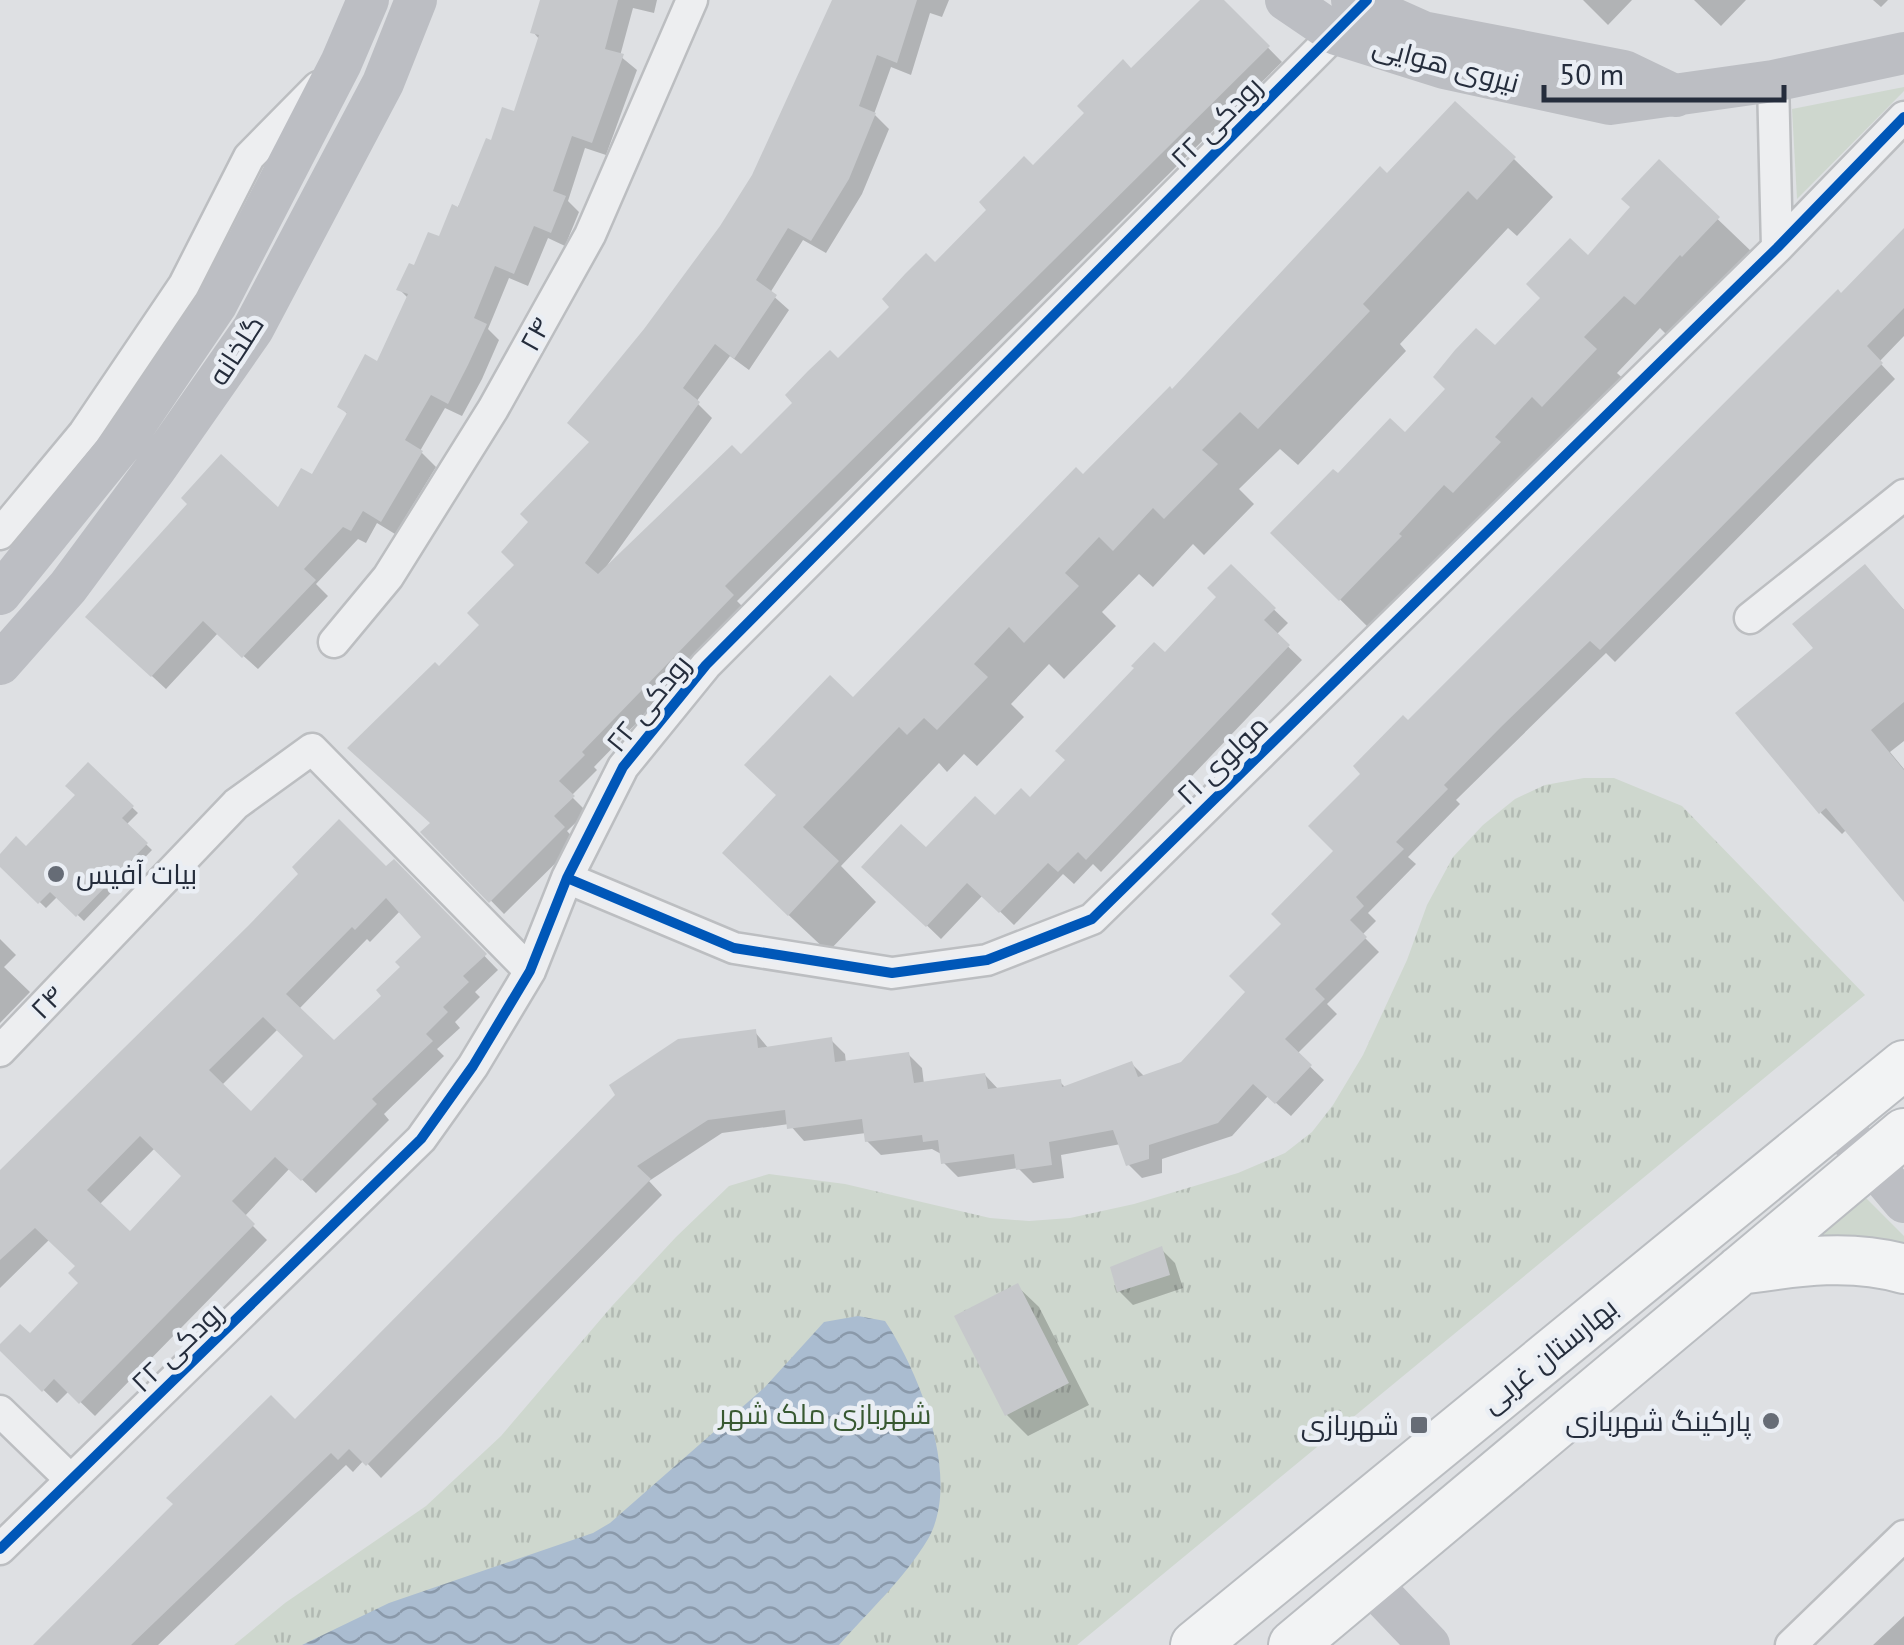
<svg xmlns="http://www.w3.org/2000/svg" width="1904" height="1645" font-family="'PT Sans',Cairo,sans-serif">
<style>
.grass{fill:#ced7ce}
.park{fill:url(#park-tufts)}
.water{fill:url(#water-waves)}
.shadow{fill:#0003;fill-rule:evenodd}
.building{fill:#c6c8cb;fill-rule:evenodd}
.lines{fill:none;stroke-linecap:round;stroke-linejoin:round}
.street-casing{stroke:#bcbec1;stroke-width:35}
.primary-casing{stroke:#babdc1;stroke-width:52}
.street{stroke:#edeef0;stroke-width:30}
.secondary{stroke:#bcbec3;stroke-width:42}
.primary{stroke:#f2f3f4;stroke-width:48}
.cycleway-casing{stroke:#eaeef4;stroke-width:16}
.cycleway{stroke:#0057b8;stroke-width:10}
.poi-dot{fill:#666c76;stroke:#eaeef4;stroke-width:4}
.labels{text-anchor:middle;stroke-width:9;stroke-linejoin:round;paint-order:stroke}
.street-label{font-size:28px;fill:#252d3c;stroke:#eaeef4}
.poi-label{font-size:28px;fill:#252d3c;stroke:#eaeef4;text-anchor:end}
.park-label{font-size:28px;fill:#385931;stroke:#eaeef4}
</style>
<defs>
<pattern id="park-tufts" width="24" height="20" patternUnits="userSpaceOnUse" patternTransform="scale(2.5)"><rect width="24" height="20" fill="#ced7ce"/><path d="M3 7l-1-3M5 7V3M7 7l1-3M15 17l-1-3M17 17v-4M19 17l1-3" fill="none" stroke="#b1b9b2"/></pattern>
<pattern id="water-waves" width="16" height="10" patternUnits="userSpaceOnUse" patternTransform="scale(2.5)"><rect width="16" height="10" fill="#aabcd0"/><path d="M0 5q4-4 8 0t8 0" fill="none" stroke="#8a99aa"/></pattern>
</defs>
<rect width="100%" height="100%" fill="#dee0e3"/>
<path class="grass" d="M1904,87V91L1797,199L1792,109Z
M1861,1193L1904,1236V1252L1804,1239Z"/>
<path class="park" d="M1584,778H1614L1682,806L1865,995L1077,1645H234L285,1603L426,1506L501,1436L612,1306L676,1237L729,1186L769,1174L845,1184L990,1218L1029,1221L1070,1218L1134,1204L1238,1173L1285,1153L1312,1132L1333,1105L1363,1055L1407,960L1427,905L1453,857L1483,825L1515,799L1545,785Z"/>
<path class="water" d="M858,1316L885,1321C920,1373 962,1480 928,1539C905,1578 869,1611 839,1645H302L389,1603L593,1533L610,1523L765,1387L824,1322Z"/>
<path class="shadow" d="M542,0H657L654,13L633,8L620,56L637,70L606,155L585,148L568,201L579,212L565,246L548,238L528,286L509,278L488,329L499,340L482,379L462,416L445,408L420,451L436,467L395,534L377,523L366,543L358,539L316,584L328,596L258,669L218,633L166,689L102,630L278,510L313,478L349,416L341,407L378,364L409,299L399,289L440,240L492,144L515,114L540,40L533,32Z
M835,0H949L942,17L930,13L911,75L891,67L874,114L889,129L862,194L826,253L803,240L770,293L789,310L749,370L730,356L696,402L712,418L606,567L741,458L1204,0H1221L1282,62L737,601L746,610L594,767L597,770L571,796L587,812L567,831L577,842L504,914L424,832L433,823L439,670L483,625L517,565L532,522L591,443L646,331L722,227L754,177Z
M1583,0H1632L1608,25Z
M1694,0H1746L1721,26Z
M1873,0H1888L1881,7Z
M1514,159L1553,197L1517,236L1508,228L1400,344L1406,351L1298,465L1280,449L1239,489L1254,504L1204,555L1193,544L1153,587L1139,574L1102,612L1116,626L1064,679L1049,664L1011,704L1024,717L977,766L964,754L947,772L939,763L841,866L876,902L828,952L763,891L778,796L853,701L1172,393L1387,176Z
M1659,163L1753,253L1718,290L1715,287L1670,338L1660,328L1617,373L1630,385L1578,439L1568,429L1528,473L1489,526L1480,518L1375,634L1273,533L1338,477L1405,436L1588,258L1633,207Z
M1904,231V336L1879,362L1895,379L1615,662L1606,653L1456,800L1460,804L1408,857L1416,864L1368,913L1376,921L1362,935L1379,952L1327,1004L1337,1014L1297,1054L1324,1080L1291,1116L1268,1096L1232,1136L1162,1159V1173L1142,1178L1128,1164L1121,1144L1061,1155L1064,1178L1033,1183L1018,1168L958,1177L944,1163L943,1155L932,1149L881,1155L867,1141L866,1133L804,1141L789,1124L722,1133L649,1181L662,1195L381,1478L364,1460L353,1472L346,1465L158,1645H34L755,1032L769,1049L831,1040L845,1054L846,1063L908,1054L922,1068L924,1084L985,1075L999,1090L1060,1082L1066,1088L1132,1064L1145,1077L1182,1065L1248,992L1285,924L1336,851L1408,724Z
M1865,567L1904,610V741L1890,752L1904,769V898L1847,829L1842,834L1821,813L1816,648Z
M1231,568L1288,623L1276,635L1302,660L1101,872L1093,864L1074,884L1063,874L1014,925L983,895L941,939L865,866L926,851L1030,800L1219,597Z
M88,765L138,813L126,825L152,850L84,921L58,896L46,908L0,864V857L26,850L78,795Z
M394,862L498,970L475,992L480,997L455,1022L460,1028L437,1049L444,1056L384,1114L389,1120L316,1193L290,1168L244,1217L267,1240L95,1416L69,1391L57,1403L0,1348L30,1337L82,1283L78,1266L50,1239L0,1288V1174ZM401,910L424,937L385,996L334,1043L299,1009L367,939L370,942ZM278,1029L306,1056L251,1115L221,1086ZM155,1148L185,1176L130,1235L99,1205Z
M0,939L16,955L4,967L30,992L0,1023Z
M1161,1249L1175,1263L1183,1288L1133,1305L1119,1291Z
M1017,1286L1039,1307L1089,1405L1028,1436L1007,1415Z
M1904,1616V1645H1873Z"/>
<path class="building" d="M540,0H618L605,49L624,54L592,143L572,136L553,191L566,196L551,233L534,226L514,274L495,266L474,318L487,324L468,365L448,404L431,395L405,440L423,451L381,522L363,511L351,531L343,527L304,569L316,580L242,658L203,621L151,677L85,617L187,504L181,498L221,454L278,507L301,468L312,474L347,413L337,407L365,354L377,361L408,294L396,290L409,263L414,265L428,232L439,236L452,204L458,207L486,138L491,140L502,107L514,111L539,35L530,33Z
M832,0H917L897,63L877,55L859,106L876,113L849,179L811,241L788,228L756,280L777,295L734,359L715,344L683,388L700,402L585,563L598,574L732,445L741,454L792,403L785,395L808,371L830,350L838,358L889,307L882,299L905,274L926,253L935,262L986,210L979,202L1024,156L1033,165L1084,113L1077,106L1123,59L1131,68L1200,0H1224L1270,46L725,586L734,595L582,752L585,755L559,781L575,796L554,816L565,827L489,903L420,832L430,823L347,748L435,662L439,666L479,625L467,613L514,565L501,552L528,522L520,514L589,442L567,423L644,329L720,226L752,175Z
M1455,101L1516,157L1477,200L1468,191L1363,304L1370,311L1258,429L1240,412L1202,450L1218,464L1164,519L1153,508L1113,551L1099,537L1065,573L1079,586L1024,643L1009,627L974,664L988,677L937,730L924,718L907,735L899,727L803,827L839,861L788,916L722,853L776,795L744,765L830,675L853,697L1076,467L1083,474L1170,386L1172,389L1380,166L1387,173Z
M1659,159L1720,217L1682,257L1680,255L1635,305L1624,296L1584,337L1597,349L1542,407L1532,397L1495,437L1501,442L1453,493L1444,485L1399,534L1402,536L1339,601L1270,533L1333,469L1338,473L1390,418L1405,432L1445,389L1433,377L1455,350L1476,328L1495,345L1540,298L1526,284L1570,238L1588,255L1630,207L1621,199Z
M1904,228V308L1867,346L1883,363L1600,650L1590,641L1501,727L1444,785L1448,789L1396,842L1404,849L1356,897L1364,906L1350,920L1367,937L1315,989L1325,999L1285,1039L1312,1065L1275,1104L1253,1084L1218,1123L1149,1145V1159L1126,1166L1113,1130L1049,1142L1052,1165L1016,1170L1014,1154L941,1164L938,1140L923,1142L922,1135L865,1142L862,1119L787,1129L785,1110L708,1120L637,1166L651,1179L366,1466L349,1449L338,1460L331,1453L131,1645H33L173,1504L166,1498L271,1395L295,1419L615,1095L609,1085L678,1039L756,1029L758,1048L832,1037L835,1062L909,1052L914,1083L985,1073L988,1089L1061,1079L1062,1087L1132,1061L1138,1077L1181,1062L1245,992L1229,976L1281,924L1271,914L1333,851L1308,826L1360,774L1353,766L1403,715L1408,720L1786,341L1838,289L1841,293Z
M1231,564L1276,608L1264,620L1290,645L1086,860L1078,852L1058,872L1048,863L999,913L967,883L926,927L861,867L901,824L926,847L975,796L995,815L1021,788L1030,797L1065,760L1055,751L1134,668L1131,666L1154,642L1165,652L1216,597L1207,588Z
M1865,564L1904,610V702L1871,730L1904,770V902L1826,808L1819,814L1735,713L1813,648L1792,624Z
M88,762L134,806L122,818L148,843L76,917L50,892L38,904L0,867V854L16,836L26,846L50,821L75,795L65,786Z
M339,819L386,866L394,859L487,954L463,976L469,982L443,1007L448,1012L426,1034L433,1041L372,1099L377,1104L301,1181L275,1157L232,1201L255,1224L79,1404L54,1379L42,1392L0,1351V1344L20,1324L30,1333L78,1283L68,1273L75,1266L35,1228L0,1260V1170L248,926L298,874L292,867ZM386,898L421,937L395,962L400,967L376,990L381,996L334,1040L286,994L352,927L355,930ZM263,1017L303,1056L251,1111L209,1070ZM140,1136L181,1176L130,1231L87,1190Z
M1162,1246L1170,1275L1117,1292L1110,1267Z
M1018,1283L1069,1383L1005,1416L954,1316Z"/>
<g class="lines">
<g class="street-casing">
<path id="street" d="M1773,81L1777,248
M0,534L84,433L184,285L249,157L318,87
M1750,618L1904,495
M334,642L388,577L493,409L590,235L692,0
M567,878L734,948L892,973L987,960L1092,919L1777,248L1904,117
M0,1051L236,804L312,749L530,971
M0,1411L71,1480
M0,1549L421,1139L473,1066L530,971L567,878L623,767L706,665L1348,21
M1791,1645L1904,1536"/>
</g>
<g class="primary-casing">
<path id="primary" d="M1740,1270C1795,1262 1850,1253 1904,1269
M1195,1645L1904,1065
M1293,1645L1904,1133"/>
</g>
<use href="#street" class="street"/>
<path class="secondary" d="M1286,0L1336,34L1444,68L1610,104L1773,81L1904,53
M1352,0L1423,32L1624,71L1676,96
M0,594L124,441L216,305L341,63L368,0
M0,664L68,587L156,468L253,329L383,83L416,0
M1835,1120L1904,1202
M1368,1581L1429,1645"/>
<use href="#primary" class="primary"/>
<g class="cycleway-casing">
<path id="cycleway" d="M567,878L734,948L892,973L987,960L1092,919L1777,248L1904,117
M0,1549L421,1139L473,1066L530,971L567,878L623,767L706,665L1367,0"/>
</g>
<use href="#cycleway" class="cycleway"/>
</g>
<g class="poi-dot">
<circle cx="56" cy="874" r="10"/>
<circle cx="1771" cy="1421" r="10"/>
<rect x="1409" y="1415" width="20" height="20" rx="5"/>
</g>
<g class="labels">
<g class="street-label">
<text transform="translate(1446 64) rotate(15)" y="10">نیروی هوایی</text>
<text transform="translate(1216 122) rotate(-45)" y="10">رودکی ۲۲</text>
<text transform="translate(535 334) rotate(-61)" y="10">۲۴</text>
<text transform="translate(236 350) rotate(-57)" y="10">گلخانه</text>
<text transform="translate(648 703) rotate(-51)" y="10">رودکی ۲۲</text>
<text transform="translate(1222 760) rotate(-44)" y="10">مولوی ۲۱</text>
<text transform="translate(47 1002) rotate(-46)" y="10">۲۴</text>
<text transform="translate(177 1347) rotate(-44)" y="10">رودکی ۲۲</text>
<text transform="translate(1549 1355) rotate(-39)" y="10">بهارستان غربی</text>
</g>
<g class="poi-label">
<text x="76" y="884" text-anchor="start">بیات آفیس</text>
<text x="1751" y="1431">پارکینگ شهربازی</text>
<text x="1399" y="1435">شهربازی</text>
</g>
<g class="park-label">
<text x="825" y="1424">شهربازی ملک شهر</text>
</g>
</g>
<path d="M1544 85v15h240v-15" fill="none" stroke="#252d3c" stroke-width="5"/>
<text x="1559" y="85" font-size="30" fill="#252d3c" stroke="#eaeef4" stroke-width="8" paint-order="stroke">50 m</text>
</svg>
